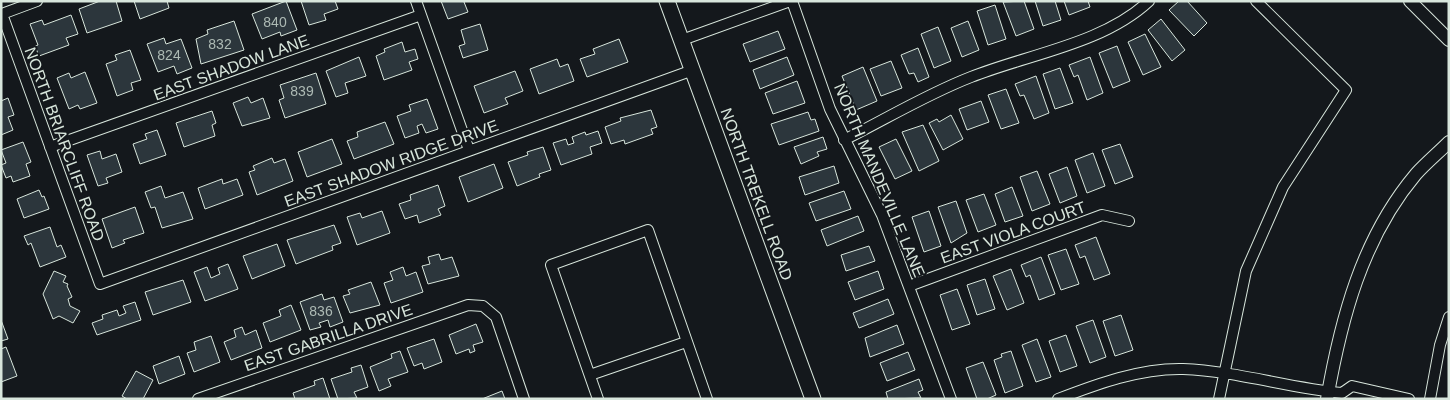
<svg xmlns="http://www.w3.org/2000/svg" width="1450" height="400" font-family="Helvetica,sans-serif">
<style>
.building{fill:#2c363c;stroke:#d8e6dc}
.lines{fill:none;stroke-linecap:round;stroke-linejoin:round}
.minor-casing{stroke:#d8e6dc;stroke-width:12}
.tertiary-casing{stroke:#d8e6dc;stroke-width:14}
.secondary-casing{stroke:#d8e6dc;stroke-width:17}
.minor{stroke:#14181c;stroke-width:10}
.tertiary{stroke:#14181c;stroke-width:12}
.secondary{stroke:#14181c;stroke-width:15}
.labels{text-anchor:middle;stroke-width:4;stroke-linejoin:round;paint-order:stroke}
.number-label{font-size:14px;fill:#adbab4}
.street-label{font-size:16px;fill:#d8e6dc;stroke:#14181c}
</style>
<rect width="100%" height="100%" fill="#14181c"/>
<path class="building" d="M100,1H116L122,21L87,33L79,9Z
M134,1H167L169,8L140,19Z
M286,1L297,30L281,36L280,32L262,39L252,14Z
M301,1H335L338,9L324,14L326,20L309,25Z
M441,1H467L464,2L468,12L448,19Z
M1024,1L1034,29L1016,36L1003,2Z
M1035,1H1055L1061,20L1043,26Z
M1064,1H1088L1090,7L1069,15Z
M1179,1H1187L1207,23L1194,36L1169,10Z
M995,5L1006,39L988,45L977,11Z
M71,15L78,34L66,38L69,45L39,56L35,46L38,45L30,24L42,20L44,25Z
M1161,19L1185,50L1172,61L1148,30Z
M234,21L244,50L201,64L196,39L208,34L207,30Z
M968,21L979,50L962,57L951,28Z
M480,24L488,50L463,58L459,46L465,44L461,30Z
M938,27L951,61L934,68L921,34Z
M778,31L785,49L750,62L743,44Z
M1145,34L1161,67L1143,75L1128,42Z
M164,38L166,44L181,39L192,68L177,74L174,66L158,72L147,44Z
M619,39L628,62L587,77L580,59L595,54L593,49Z
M402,42L405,52L415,49L418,59L409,62L412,70L384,80L376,56L385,52L384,49Z
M1117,46L1130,81L1113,88L1099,53Z
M918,48L929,77L918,82L914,73L909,74L901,55Z
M130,50L141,80L131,83L133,90L117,96L106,64L117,60L115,55Z
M359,57L366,76L345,83L348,93L336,97L326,71Z
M787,57L794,75L760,89L753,70Z
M1090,57L1103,93L1087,100L1078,75L1074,77L1069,65Z
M557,59L560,67L568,64L574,81L539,94L530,69Z
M891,61L902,88L881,96L870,69Z
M863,67L877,101L856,110L842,76Z
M1060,68L1073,103L1055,109L1043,74Z
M515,71L523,91L505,98L508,104L484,113L474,86Z
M85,72L97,103L80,109L78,105L69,109L57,78L69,73L71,78Z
M316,73L326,104L285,118L279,100L284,98L280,85Z
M1036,76L1049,113L1034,119L1024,95L1020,96L1015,84Z
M797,81L805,103L773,114L765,93Z
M1006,89L1019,123L1001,129L988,95Z
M248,97L251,103L263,98L270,118L242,126L233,103Z
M8,98L14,115L8,117L13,130L1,135V101Z
M427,99L438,129L426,133L422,124L417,126L419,133L405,138L397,116L411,111L409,105Z
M981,101L989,122L967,130L959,109Z
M651,110L657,127L651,129L653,134L625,144L624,140L611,144L605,127L621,121L620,118Z
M212,111L216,123L212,125L215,136L184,147L176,123Z
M808,112L811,120L815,119L819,131L779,145L771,124Z
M951,115L963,139L943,150L929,123L937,119L939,122Z
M385,122L394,144L354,159L347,141L358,137L357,132Z
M923,125L939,161L919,171L902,132Z
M157,130L166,155L140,164L133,144L147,139L145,134Z
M598,131L602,143L590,147L592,154L561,165L553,143L566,139L568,145L574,143L572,137L585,132L586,135Z
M823,137L827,149L817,152L819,156L801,164L794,147Z
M332,139L342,164L307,177L298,152Z
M896,139L912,171L895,179L879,147Z
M23,142L31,162L26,164L30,176L13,182L11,176L6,178L1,165L6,163L1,150Z
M1120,144L1133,177L1115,184L1102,150Z
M543,147L551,170L539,174L540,177L517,186L508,162L528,155L527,152Z
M100,151L102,159L116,154L122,172L106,178L108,183L98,186L87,155Z
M1093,153L1105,186L1087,193L1075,160Z
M272,158L274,163L285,159L293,181L257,195L249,172L255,170L253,166Z
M494,164L503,188L468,202L459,177Z
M834,166L839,183L805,195L799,177Z
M1067,167L1077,196L1060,203L1049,174Z
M1037,171L1050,204L1032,211L1020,177Z
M222,179L223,184L237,179L243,195L205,209L198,188Z
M438,185L445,206L438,209L441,215L419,223L417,215L405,219L399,204L411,200L410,195Z
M161,186L165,198L183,192L193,219L162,228L155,207L151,208L145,192Z
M1012,187L1023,216L1005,222L995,194Z
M39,190L42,197L44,196L49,209L24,218L17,199Z
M844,191L851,209L816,221L809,203Z
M984,194L996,225L978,232L966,200Z
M956,201L967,233L951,243L938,207Z
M135,207L144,233L123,240L125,243L112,248L102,219Z
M382,211L390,233L357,245L347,217L360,213L362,218Z
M929,211L941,246L924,252L912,217Z
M858,216L864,231L827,246L821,230Z
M334,225L341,243L332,246L333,250L296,264L287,240Z
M50,227L57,247L61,245L66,257L40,267L31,243L28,245L24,236Z
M1096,237L1110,274L1094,280L1085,256L1080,258L1075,245Z
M277,244L285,266L252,279L243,256Z
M869,246L875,261L846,271L841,255Z
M1066,249L1079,284L1061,290L1048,255Z
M439,254L441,260L452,257L459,276L428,284L422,266L430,264L428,257Z
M1041,257L1055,294L1039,300L1030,275L1026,277L1021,265Z
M228,264L238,289L205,301L194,272L207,267L211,278L220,274L218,268Z
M403,267L406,276L416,272L423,292L391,303L384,283L393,280L390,272Z
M1011,269L1024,303L1007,310L993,276Z
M54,271L66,276L63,282L68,284L67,286L72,297L68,299L70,306L80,311L73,323L59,316L53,319L43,294Z
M878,271L884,289L855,300L848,282Z
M985,279L995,309L977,315L967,285Z
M183,280L191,302L153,315L145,292Z
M371,282L380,305L350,313L343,296L350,294L348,290Z
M957,289L970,324L952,330L940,295Z
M322,294L324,300L334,297L343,322L330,327L328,320L319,323L321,327L310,330L300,302Z
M888,299L894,314L859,328L853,313Z
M135,302L141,320L97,335L92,323L103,319L102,315L117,310L119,316L126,313L123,306Z
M291,305L301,330L270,342L263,323L281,316L279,310Z
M1121,315L1133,350L1115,356L1103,321Z
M1,320L8,339L1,341Z
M1093,320L1106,357L1090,363L1076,326Z
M476,324L483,342L473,345L475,351L470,353L469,349L456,354L449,335Z
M897,325L904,344L870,357L865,338Z
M242,327L245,335L256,330L262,348L231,360L224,342L236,337L234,330Z
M1066,335L1077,366L1060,372L1049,341Z
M211,336L220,362L194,372L187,353L196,350L194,342Z
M434,339L442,362L424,369L422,363L414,366L407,348Z
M1037,339L1051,377L1036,382L1022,345Z
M6,347L17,376L1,382V349Z
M400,351L408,372L388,379L391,386L379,391L370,367L392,358L391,354Z
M1011,351L1023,386L1005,393L994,360L1002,357L1001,354Z
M908,352L915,370L887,381L880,363Z
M179,356L185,374L159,384L153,366Z
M983,362L996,395L987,399H977L966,368Z
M361,365L368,387L354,392L357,398L338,399L331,379L352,372L351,368Z
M136,371L153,380L143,399H127L122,396Z
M323,378L330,399H295L293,393L315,385L314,381Z
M919,379L923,390L918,392L921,398L888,399L886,392Z
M502,391L505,399H482Z"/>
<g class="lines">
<g class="minor-casing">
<path id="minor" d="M37,1L2,14L100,284L693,70
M416,1L469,150
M792,1L830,109L882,215L951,399
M682,40L790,1
M844,140C886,119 927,94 971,77C1029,54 1103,44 1149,1
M50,147L421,15
M909,286L1102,215L1129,221
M590,375L686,342
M198,399L468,305L483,306L496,317L524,399
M598,399L551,265L648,230L707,399
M1058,399C1097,384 1140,368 1183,369C1236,371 1289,388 1342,393L1352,386L1409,399
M1219,399L1246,271L1283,187L1346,90L1256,1
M1430,399L1440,345L1449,317"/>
</g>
<g class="tertiary-casing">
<path id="tertiary" d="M1410,1L1449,40
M1327,399C1341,319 1362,238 1416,174C1426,163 1438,153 1449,142"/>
</g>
<g class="secondary-casing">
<path id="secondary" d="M667,1L813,399"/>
</g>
<use href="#minor" class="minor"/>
<use href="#tertiary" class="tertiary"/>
<use href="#secondary" class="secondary"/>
</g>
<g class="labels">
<g class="number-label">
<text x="275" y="27">840</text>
<text x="220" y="49">832</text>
<text x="169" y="60">824</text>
<text x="302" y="96">839</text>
<text x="321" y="316">836</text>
</g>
<g class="street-label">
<text transform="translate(231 67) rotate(-20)" y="6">EAST SHADOW LANE</text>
<text transform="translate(65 144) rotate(70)" y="6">NORTH BRIARCLIFF ROAD</text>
<text transform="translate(391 163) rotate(-20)" y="6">EAST SHADOW RIDGE DRIVE</text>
<text transform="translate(880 180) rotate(67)" y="6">NORTH MANDEVILLE LANE</text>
<text transform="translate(757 194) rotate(70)" y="6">NORTH TREKELL ROAD</text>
<text transform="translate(1013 232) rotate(-20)" y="6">EAST VIOLA COURT</text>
<text transform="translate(328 337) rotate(-19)" y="6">EAST GABRILLA DRIVE</text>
</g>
</g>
<rect width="1450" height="400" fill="none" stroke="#d8e6dc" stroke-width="5"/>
</svg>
